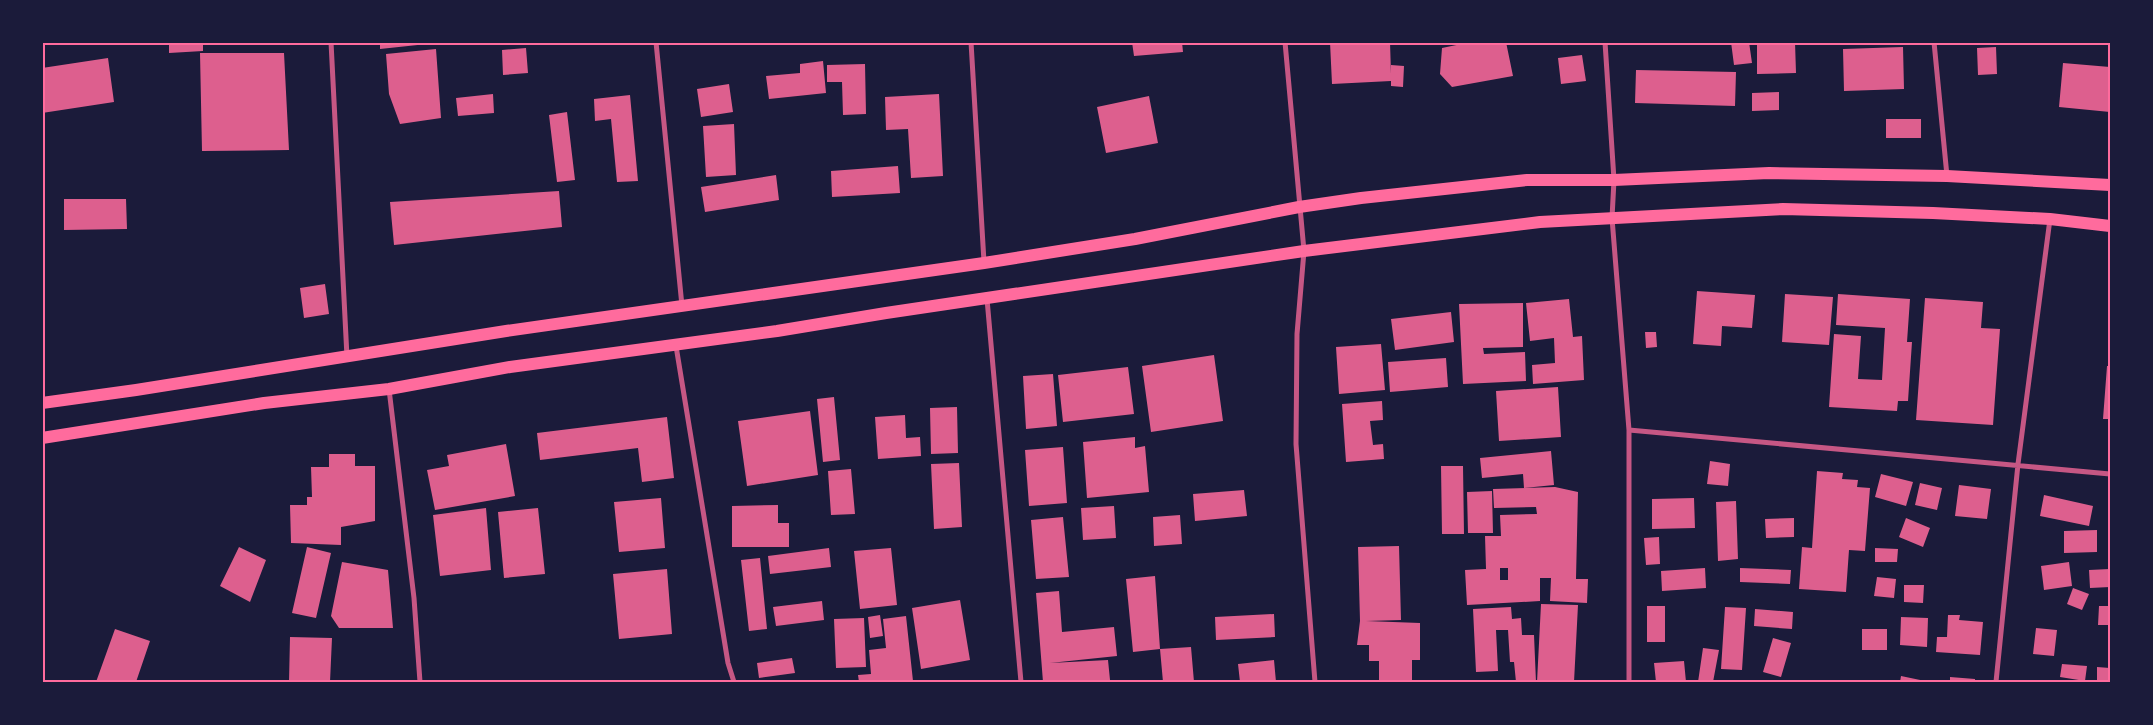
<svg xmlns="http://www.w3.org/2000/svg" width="2153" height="725" font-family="'Times New Roman',serif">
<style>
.building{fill:#dd5f8e;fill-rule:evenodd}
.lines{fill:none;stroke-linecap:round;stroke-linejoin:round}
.minor{stroke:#c65784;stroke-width:5}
.primary{stroke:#ff6b9d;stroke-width:12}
.neatline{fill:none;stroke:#ff6b9d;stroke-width:2}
</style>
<rect width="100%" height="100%" fill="#1b1b3a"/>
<path class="building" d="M169,42H203V51L169,53Z
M380,42H426L427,44L380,49Z
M1132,42H1182L1183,52L1134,56Z
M1330,42H1390L1391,74V65L1404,66L1403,87L1391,86V81L1332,84Z
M1471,42H1506L1513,76L1452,87L1440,74L1442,48Z
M1731,42H1749L1752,63L1734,65Z
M1795,42L1796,73L1757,74V44Z
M1903,47L1904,89L1844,91L1843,49Z
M1996,47L1997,74L1978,75L1977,48Z
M526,48L528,73L503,75L502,50Z
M436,49L441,118L400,124L389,94L386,54Z
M200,53H284L289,150L202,151Z
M1582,55L1586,81L1561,84L1558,58Z
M108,58L114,102L42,113V68Z
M823,61L826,93L769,99L766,76L800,73V64Z
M2063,63L2110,67V112L2059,107Z
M865,64L866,114L843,115L842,82H827V65Z
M1636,70L1736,72L1735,106L1635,103Z
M729,84L733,112L701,117L697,89Z
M1779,92V110L1752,111V93Z
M493,94L494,113L458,116L456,98Z
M939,94L943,176L911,178L908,129L886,130L885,97Z
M630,95L638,181L617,182L611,119L595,121L594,99Z
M1149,96L1158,143L1106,153L1097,107Z
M567,112L575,180L557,182L549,115Z
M1886,119H1921V138H1886Z
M734,124L736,175L706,177L703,126Z
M898,166L900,193L832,197L831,171Z
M776,175L779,200L705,212L701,187Z
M559,191L562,227L394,245L390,202Z
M64,199H126L127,229L64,230Z
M325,284L329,314L304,318L300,288Z
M1697,291L1755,295L1752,328L1722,326L1721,346L1693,344Z
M1785,294L1833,297L1829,345L1782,342Z
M1838,294L1910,299L1907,342H1912L1908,401H1898L1897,411L1829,407L1834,334L1861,336L1858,379L1882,380L1885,328L1836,325Z
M1925,298L1983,302L1981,328L2000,329L1993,425L1916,420Z
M1569,299L1573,337L1582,336L1584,380L1533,384L1532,365L1555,363L1554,338L1530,341L1526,303Z
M1523,303V347L1483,348L1484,354L1525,352L1526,381L1463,384L1459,304Z
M1451,312L1454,342L1395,350L1391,319Z
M1645,332H1656L1657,347L1646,348Z
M1381,344L1385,390L1339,394L1336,347Z
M1214,355L1223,421L1151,432L1142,366Z
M1446,358L1448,387L1390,392L1388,362Z
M2107,366H2110V419H2103Z
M1128,367L1134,414L1063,422L1058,375Z
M1053,374L1057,426L1026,429L1023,376Z
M1558,387L1561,437L1499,441L1496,391Z
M834,397L840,460L823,462L817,399Z
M1382,401L1383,420L1370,421L1373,445L1383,444L1384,459L1346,462L1342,404Z
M957,407L958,453L931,454L930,408Z
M810,411L818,475L747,486L738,421Z
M905,415L906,438L920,437L921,456L878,459L875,417Z
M667,417L674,478L642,482L638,448L540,460L537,433Z
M1135,437V448L1145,446L1149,492L1087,498L1083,442Z
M506,444L515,496L435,510L427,470L449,466L447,455Z
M1063,447L1067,503L1029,506L1025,450Z
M1551,451L1554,485L1524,488L1523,474L1482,478L1480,458Z
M329,454H355V466H375V521L341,527V545L291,543L290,505H307V497H312L311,467H329Z
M1710,461L1730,464L1728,486L1707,484Z
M959,463L962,527L934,529L931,464Z
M1441,466H1463L1464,534H1442Z
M851,469L855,514L831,515L828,471Z
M1817,471L1843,473L1842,479L1858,480L1857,487L1870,488L1865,551L1849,550L1846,592L1799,589L1802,547L1812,548Z
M1881,474L1913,482L1906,506L1875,497Z
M1920,483L1942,488L1937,510L1915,505Z
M1959,485L1991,489L1987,519L1955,516Z
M1555,487L1578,492L1576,579H1588L1587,603L1550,601L1551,578H1540V601L1467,605L1465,570L1486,569L1485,536H1501L1500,515L1537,514L1536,507L1494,508L1493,489ZM1500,568H1508V580H1500Z
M1244,490L1247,516L1195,521L1193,494Z
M1492,491L1493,533H1468L1467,492Z
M2044,495L2093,506L2089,526L2040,516Z
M661,498L665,548L619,552L614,502Z
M1694,498L1695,528L1652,529V499Z
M1736,501L1738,559L1718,561L1716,502Z
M778,505V523H789V547H732V506Z
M1114,506L1116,538L1083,540L1081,508Z
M486,508L491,570L440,576L433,515Z
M538,508L545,574L504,578L498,512Z
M1180,515L1182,544L1154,546L1153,517Z
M1063,517L1069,577L1036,579L1031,520Z
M1794,518V537L1766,538L1765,519Z
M1906,518L1930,528L1923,547L1899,537Z
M2097,530V552L2064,553V531Z
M1659,537L1660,564L1646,565L1644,538Z
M1399,546L1401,620L1366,621L1420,623V660H1412V682H1379V661H1369V645H1357L1360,621L1358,547Z
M239,547L266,560L250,602L220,586Z
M307,547L331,553L316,618L292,613Z
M829,548L831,567L770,574L768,556Z
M891,548L897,605L860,609L854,551Z
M1875,548L1898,549L1897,562H1875Z
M760,558L767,629L749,631L741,560Z
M342,562L388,570L393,628H339L331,616Z
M2069,562L2072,586L2044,590L2041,566Z
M1705,568L1706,588L1662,591L1661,571Z
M1740,568L1791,570L1790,584L1740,582Z
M667,569L672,634L619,639L613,574Z
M2110,569V587L2090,588L2089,570Z
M1155,576L1160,649L1133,652L1126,579Z
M1877,577L1896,579L1894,598L1874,596Z
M1904,585H1924L1923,603L1904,602Z
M2073,588L2089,594L2082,610L2067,604Z
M1059,591L1062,632L1114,627L1117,656L1050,663L1108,660L1110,680L1088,682H1043L1036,593Z
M960,600L970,660L921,669L912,608Z
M822,601L824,620L776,626L773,607Z
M1541,604L1578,605L1574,682H1537Z
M1647,606H1665V642H1647Z
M2099,606H2110V625H2098Z
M1511,607L1512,619L1521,618L1522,635H1534L1536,682H1516L1514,662H1510L1508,630H1496L1498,671L1476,672L1473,609Z
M1725,607L1746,608L1742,670L1721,669Z
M1755,609L1793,612L1792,629L1754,626Z
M1274,614L1275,637L1216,640L1215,617Z
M880,615L883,636L870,638L868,617Z
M1948,615H1960L1959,620L1983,622L1980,655L1936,652L1937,637H1947Z
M906,616L913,681L859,682L858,675L871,674L869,650L886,648L883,619Z
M1901,617L1928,618L1927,647L1900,645Z
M864,618L866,667L836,668L834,619Z
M2036,628L2057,630L2054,656L2033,654Z
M115,629L150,641L136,682H96Z
M1862,629H1887V650H1862Z
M290,637L332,638L330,682H289Z
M1773,638L1791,643L1781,677L1763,672Z
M1191,647L1194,682H1163L1160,649Z
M1703,648L1719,650L1713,682H1698Z
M792,658L795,673L759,678L757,663Z
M1274,660L1276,682H1240L1238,664Z
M1684,661L1686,682H1656L1654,663Z
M2062,664L2087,666L2085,681L2060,677Z
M2097,667L2110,668V682H2097Z
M1901,676L1925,681V682H1900Z
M1950,677L1975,679V682H1950Z"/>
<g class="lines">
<path class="minor" d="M331,42L347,357
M656,42L682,306
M971,42L984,262
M1285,42L1304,251L1297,334L1296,444L1315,682
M1605,42L1614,180L1612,218L1629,430V682
M1934,42L1947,176
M987,299L1021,682
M676,346L728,663L734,682
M389,389L414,598L420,682
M1629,430L2110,474
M1996,682L2018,464L2050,219"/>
<path class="primary" d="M42,403L136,390L506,331L984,263L1135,239L1299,207L1361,198L1527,180H1614L1769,173L1947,176L2110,185
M42,438L264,403L389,389L510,367L777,331L886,313L1304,251L1540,222L1783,209L1933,213L2050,219L2110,226"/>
</g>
<rect width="2153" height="725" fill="none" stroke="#1b1b3a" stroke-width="88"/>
<rect x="44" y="44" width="2065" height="637" class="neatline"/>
</svg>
